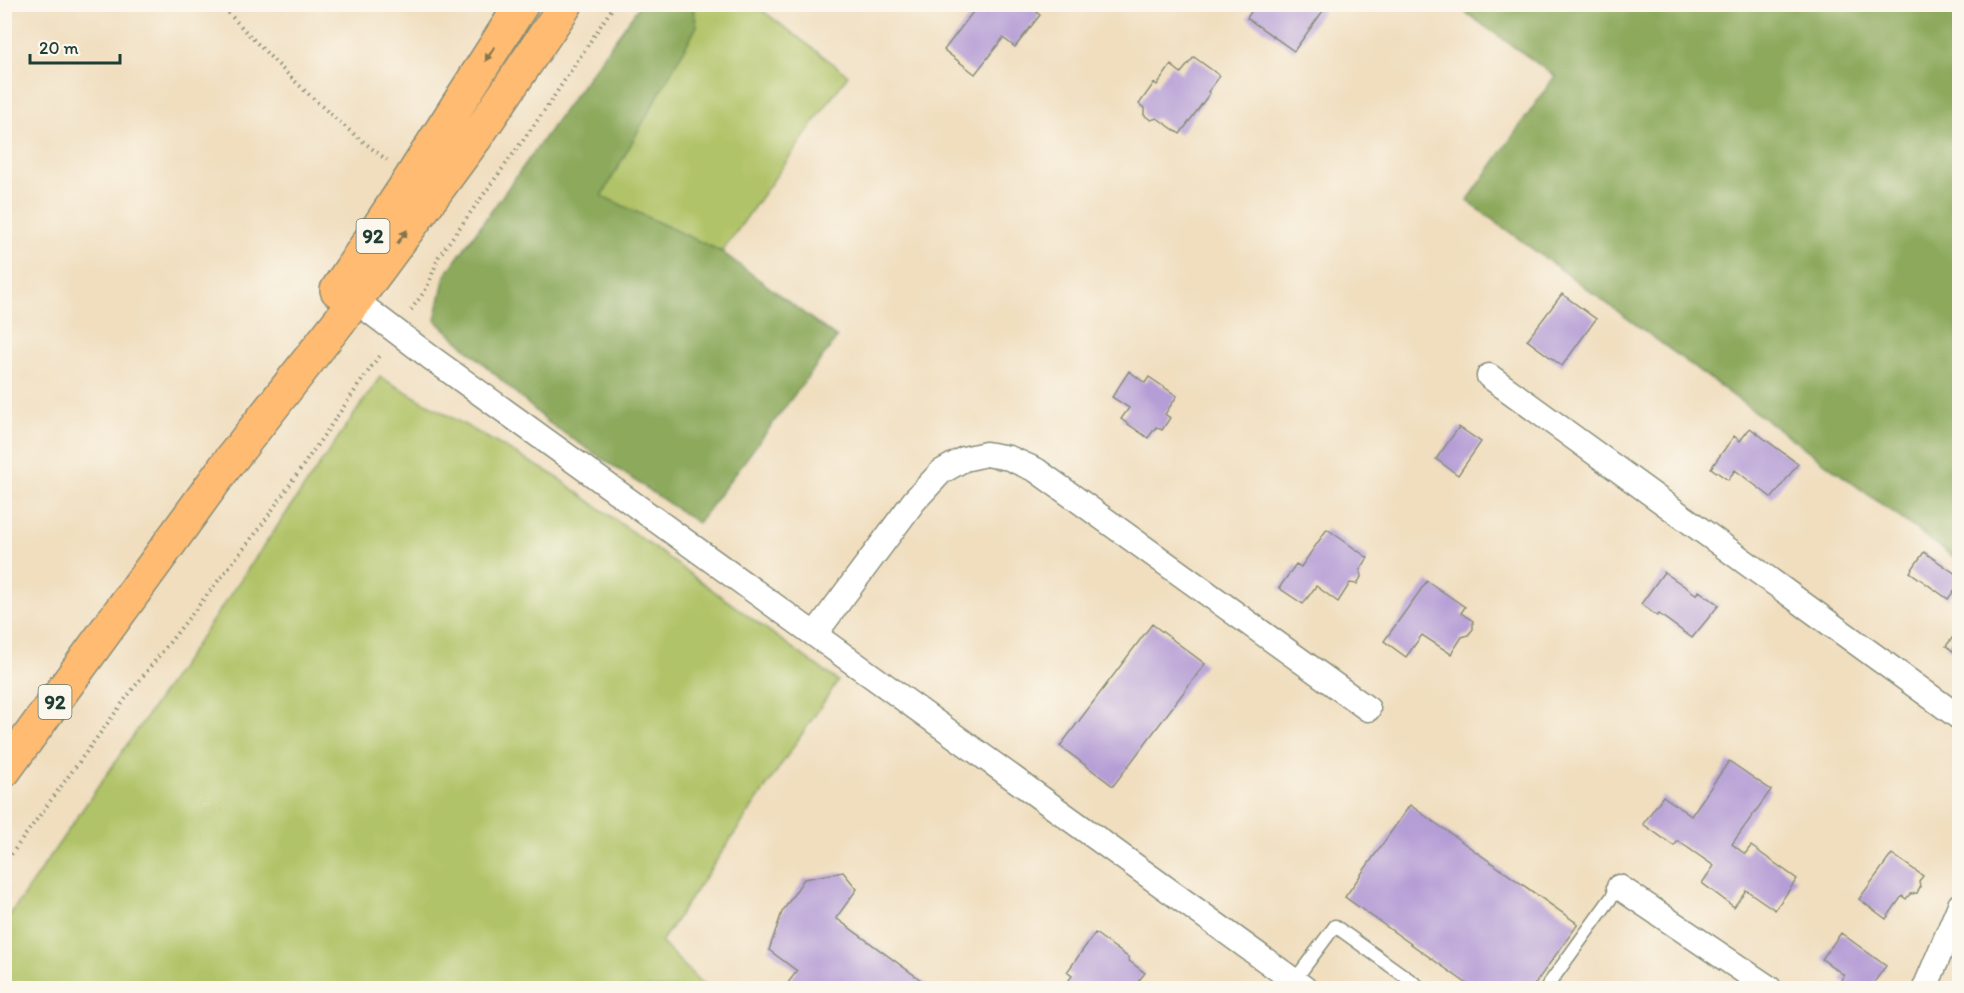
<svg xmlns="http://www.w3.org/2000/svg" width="1964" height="993" font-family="Itim,sans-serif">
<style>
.green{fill:#b1c367;stroke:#68804e;stroke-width:1.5}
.forest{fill:#8ca95c;stroke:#567348;stroke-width:1.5}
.building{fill:#b59dd6}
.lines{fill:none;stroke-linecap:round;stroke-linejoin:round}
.service-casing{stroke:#888e7a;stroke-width:15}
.minor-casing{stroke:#888e7a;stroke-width:27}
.primary-casing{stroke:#888e7a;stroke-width:36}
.path{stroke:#888e7a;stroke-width:4;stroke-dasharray:1.5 4.5;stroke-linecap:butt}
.service{stroke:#fff;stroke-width:12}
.minor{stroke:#fff;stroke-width:24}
.primary{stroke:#febb71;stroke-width:33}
.oneway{fill:#83764f}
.labels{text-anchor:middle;stroke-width:5;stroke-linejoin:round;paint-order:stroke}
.shield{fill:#fbf7ec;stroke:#61756b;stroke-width:1.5}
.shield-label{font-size:20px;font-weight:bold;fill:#1f3d34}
</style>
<rect width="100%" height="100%" fill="#fbf7ec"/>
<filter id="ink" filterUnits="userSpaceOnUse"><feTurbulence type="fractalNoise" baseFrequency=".0167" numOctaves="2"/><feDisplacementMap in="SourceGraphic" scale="12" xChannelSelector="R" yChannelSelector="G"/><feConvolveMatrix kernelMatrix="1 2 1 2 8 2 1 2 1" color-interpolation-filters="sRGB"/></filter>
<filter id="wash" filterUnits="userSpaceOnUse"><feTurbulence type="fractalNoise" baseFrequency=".008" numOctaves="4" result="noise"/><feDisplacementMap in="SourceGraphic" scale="24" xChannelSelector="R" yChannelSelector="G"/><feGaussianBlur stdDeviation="1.35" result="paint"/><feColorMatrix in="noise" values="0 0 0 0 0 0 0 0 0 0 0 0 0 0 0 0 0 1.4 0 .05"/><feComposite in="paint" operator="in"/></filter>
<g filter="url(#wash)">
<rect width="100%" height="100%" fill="#f0debf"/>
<path class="green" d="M692,5H755L848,75L722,252L601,196L697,26Z
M380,377L555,476L838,681L661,942L706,988H5V922Z"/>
<path class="forest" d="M640,5H692L697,26L602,196L722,252L837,338L698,523L549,423L435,320L445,275Z
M1455,5H1959V561L1467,201L1555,76Z"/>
<g id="blocks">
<path class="building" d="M979,4H1027L1040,15L1015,47L1003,38L975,74L944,50Z
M1256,4H1328L1294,51L1247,18Z
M1194,57L1220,76L1208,92L1210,93L1180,134L1157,118L1151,120L1144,115V108L1139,104L1154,83L1157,85L1171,65L1181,73Z
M1562,294L1596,319L1562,366L1527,340Z
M1129,371L1145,383L1149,377L1177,396L1165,414L1170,418L1162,430L1156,427L1148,438L1121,419L1129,408L1112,397Z
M1459,427L1481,442L1458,475L1436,459Z
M1750,428L1798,464L1772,498L1735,470L1728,480L1711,468L1734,436L1740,441Z
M1327,529L1368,558L1360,570L1361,577L1357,584L1350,583L1338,602L1316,586L1303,604L1279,588L1296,564L1301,567Z
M1924,552L1960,577V583L1948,599L1910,572Z
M1664,572L1697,595L1699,591L1719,605L1692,638L1659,614L1657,616L1641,604Z
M1427,581L1465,607L1461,613L1473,621V629L1468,635L1462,637L1451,654L1422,635L1406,657L1384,641Z
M1152,624L1205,664L1113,786L1060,746Z
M1960,628V656L1946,646Z
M1729,761L1771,790L1732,844L1745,854L1751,846L1797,879L1775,910L1746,890L1734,907L1702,883L1714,866L1678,841L1674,846L1643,824L1663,796L1691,816Z
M1410,805L1578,924L1532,988H1473L1345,897Z
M1892,854L1923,876L1919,881L1920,887L1917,893L1910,894L1906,899L1902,896L1886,919L1859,899Z
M843,872L857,889L836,918L932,988H784L797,971L769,950L782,912L804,879Z
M1095,933L1129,958L1128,960L1145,973L1133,988H1063L1072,976L1067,972Z
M1841,933L1886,966L1870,988H1847V984L1841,980L1844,975L1822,959Z"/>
</g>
</g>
<g filter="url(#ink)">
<use href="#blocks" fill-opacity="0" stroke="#888e7a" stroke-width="1.5"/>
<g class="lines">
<g class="service-casing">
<path id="service" d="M1294,981L1335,926L1421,988
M1546,988L1619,887"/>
</g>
<g class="minor-casing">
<path id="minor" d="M343,291L430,357L1304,988
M1489,376L1960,718
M815,634L914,501L941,472L964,459L986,454L1009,458L1036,470L1368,709
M1619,887L1769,988
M1925,988L1960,905"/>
</g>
<g class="primary-casing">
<path id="primary" d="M337,290L411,178L522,4
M4,771L225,467L355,301L476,137L566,4"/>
</g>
<path class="path" d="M220,4C273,61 325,114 387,160
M411,310L427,288L439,256L545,110L615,4
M4,864L132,690L259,529L381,353"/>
<use href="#service" class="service"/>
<use href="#minor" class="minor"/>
<use href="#primary" class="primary"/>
</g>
<defs><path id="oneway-solid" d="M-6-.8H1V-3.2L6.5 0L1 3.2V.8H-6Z" transform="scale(1.5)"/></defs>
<g class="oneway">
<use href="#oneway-solid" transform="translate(490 54) rotate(122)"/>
<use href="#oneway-solid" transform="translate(402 237) rotate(-54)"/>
</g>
</g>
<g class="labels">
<g class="shield">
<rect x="356.5" y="219" width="33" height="34" rx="4.5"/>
<rect x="38.5" y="685" width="33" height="34" rx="4.5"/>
</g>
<g class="shield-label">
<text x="373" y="243">92</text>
<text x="55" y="709">92</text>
</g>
</g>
<rect width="1964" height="993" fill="none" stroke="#fbf7ec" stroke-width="24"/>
<path d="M30 54v9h90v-9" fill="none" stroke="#1f3d34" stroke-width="3"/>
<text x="39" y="54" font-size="18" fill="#1f3d34" stroke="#fbf7ec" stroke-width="4.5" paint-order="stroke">20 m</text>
</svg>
